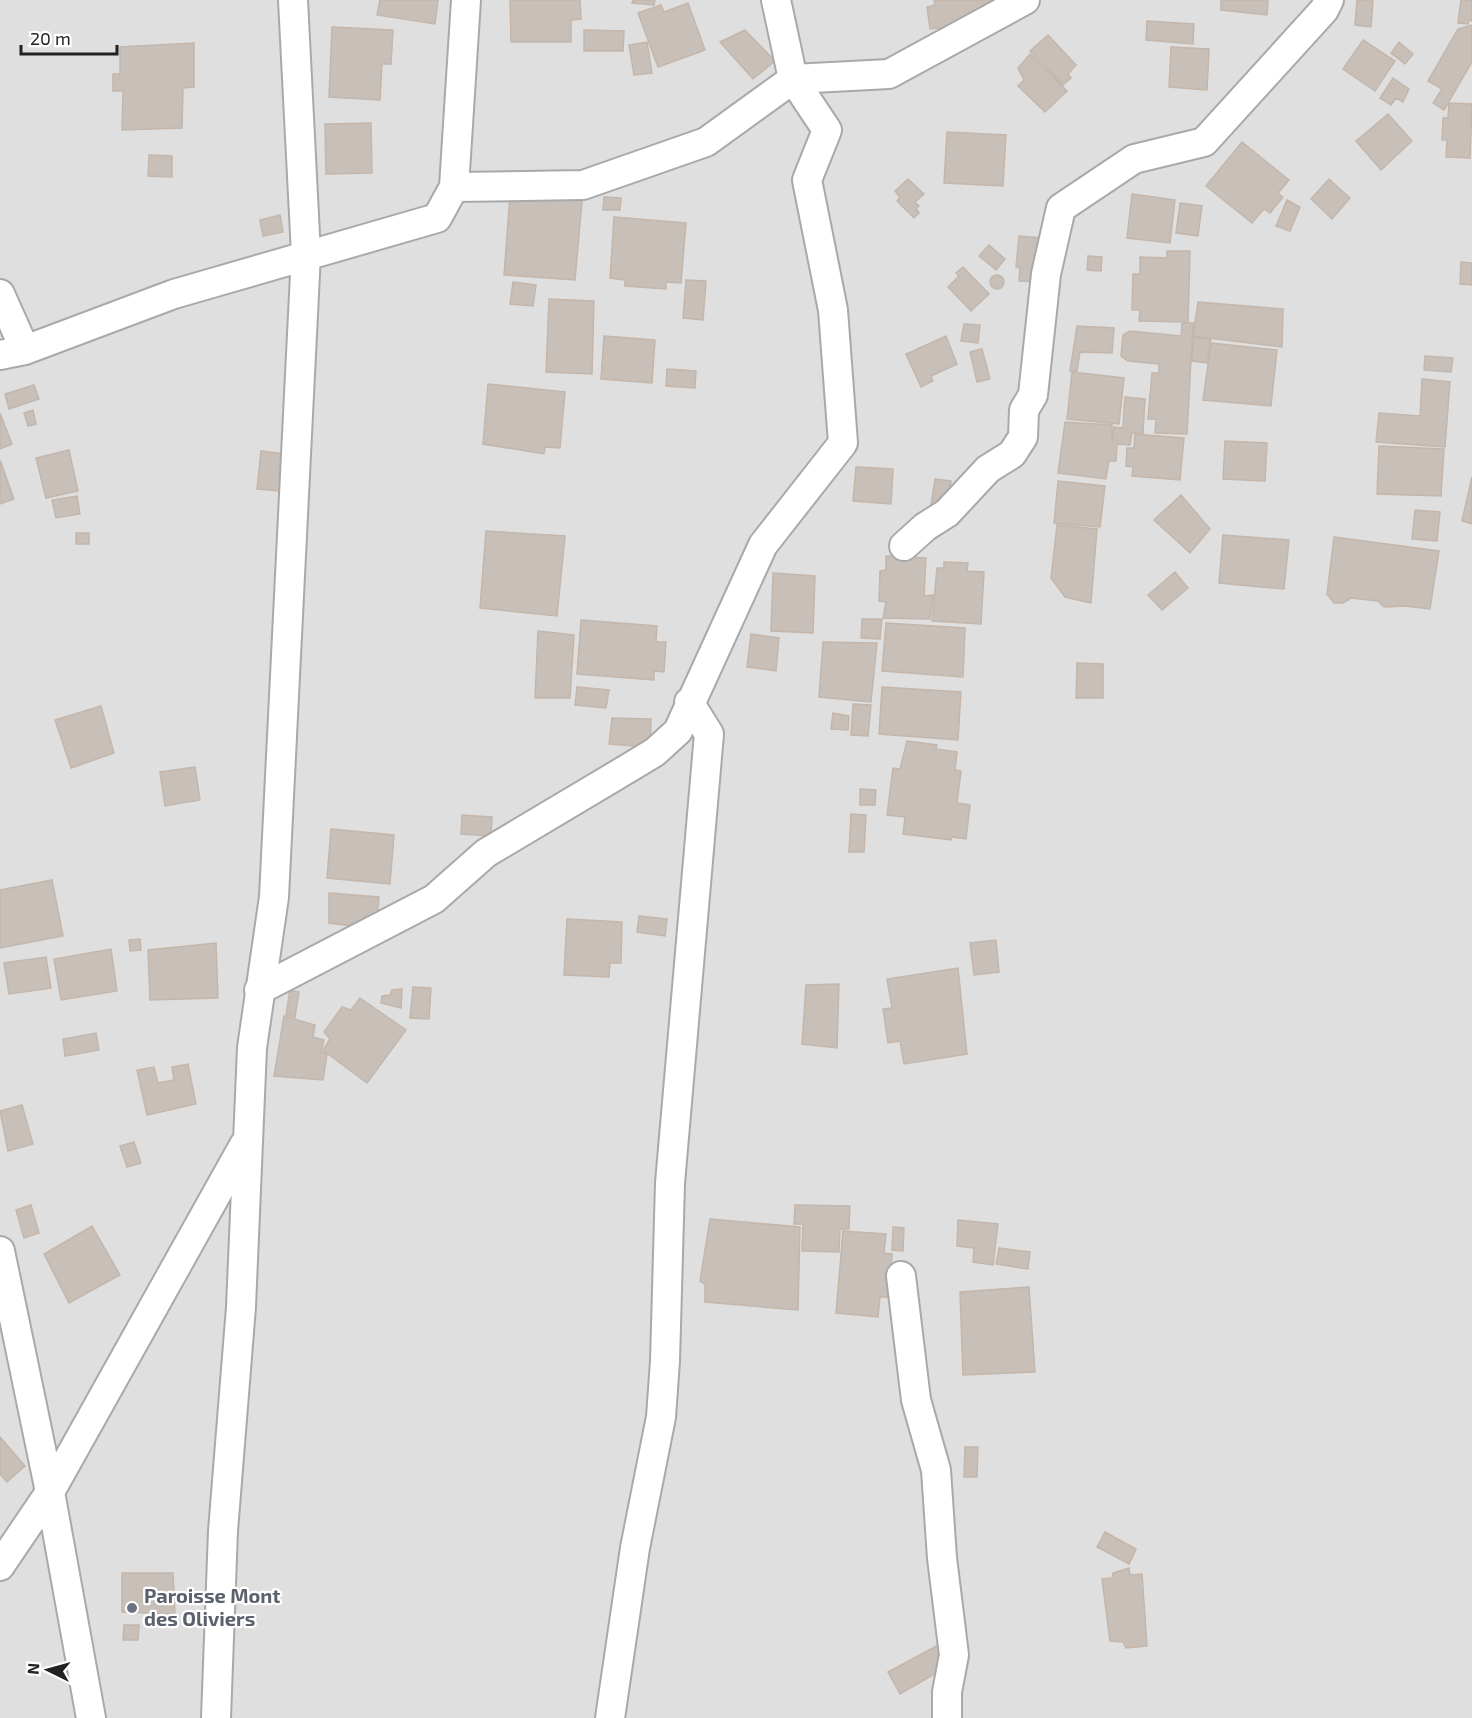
<svg xmlns="http://www.w3.org/2000/svg" width="1472" height="1718" font-family="'Exo 2',sans-serif">
<style>
.residential{fill:#e0dfdf}
.building{fill:#c7bfb8;stroke:#c4b6ab;stroke-width:1.5}
.lines{fill:none;stroke-linecap:round;stroke-linejoin:round}
.minor-casing{stroke:#a9a9a9;stroke-width:32}
.minor{stroke:#fff;stroke-width:28}
.worship-dot{fill:#6b7280;stroke:#fff;stroke-width:2}
.labels{text-anchor:middle;stroke-width:4.5;stroke-linejoin:round;paint-order:stroke}
.worship-label{font-size:20px;font-weight:bold;fill:#5b616d;stroke:#fff;text-anchor:start}
</style>
<rect width="100%" height="100%" fill="#f2efe9"/>
<path class="residential" d="M0,0H1472V1718H0Z"/>
<path class="building" d="M380,0H438L435,24L377,15Z
M510,0H580L581,19L571,20V42H511Z
M633,0H655L654,5L632,3Z
M934,0H994L996,16L968,25L930,29L927,7L935,5Z
M1221,0H1268L1267,15L1221,10Z
M1357,0H1373L1371,27L1355,25Z
M1461,0H1472V21L1469,20L1468,24L1458,23Z
M688,3L705,50L658,67L638,13L661,5L664,12Z
M1147,21L1194,24L1193,44L1146,40Z
M1472,25V62L1444,110L1433,103L1442,89L1428,81L1458,29Z
M332,27L393,30L391,64H382L380,100L329,97Z
M584,30L624,31L623,51H584Z
M745,30L775,61L753,79L720,42Z
M1048,35L1076,65L1068,74L1071,78L1063,85L1030,51Z
M1363,40L1395,61L1375,91L1343,69Z
M647,42L652,73L634,75L629,45Z
M1399,42L1413,54L1405,64L1391,53Z
M194,43V87L183,88L182,128L122,130L123,91H113V74H120V47Z
M1171,47L1209,49L1207,90L1169,87Z
M1030,54L1067,91L1045,112L1018,86L1024,80L1018,68Z
M1393,78L1409,89L1403,102L1396,98L1391,105L1380,98Z
M1449,103L1472,104L1470,158L1446,157L1447,140H1442L1443,118H1448Z
M1388,114L1412,141L1381,170L1356,141Z
M371,123L372,173L326,174L325,124Z
M947,132L1006,135L1003,186L944,183Z
M1242,142L1289,180L1278,193L1283,197L1270,213L1264,209L1252,223L1206,186Z
M149,155L172,156V177L148,176Z
M908,179L924,194L915,202L919,206L916,208L919,213L914,218L897,201L900,197L895,191Z
M1329,179L1350,198L1332,219L1311,199Z
M1132,194L1175,200L1170,243L1127,238Z
M510,195L582,201L575,280L504,275Z
M604,197L621,198L620,210H603Z
M1287,200L1300,207L1290,231L1276,226Z
M1180,203L1202,206L1198,236L1176,233Z
M280,215L283,232L263,236L260,220Z
M614,217L686,223L681,283L666,282V289L625,286V280L610,278Z
M1019,236L1043,238L1040,282L1019,281L1020,268L1016,267Z
M989,245L1005,259L996,270L979,256Z
M1167,251H1190L1188,322L1139,321L1140,310H1132L1133,274H1140V257L1167,258Z
M1088,256L1102,257L1101,271L1087,270Z
M1461,262L1472,263V285L1460,284Z
M963,267L989,294L971,311L948,287L959,276L956,273Z
M990 282a7 7 0 1 1 14 0a7 7 0 1 1-14 0Z
M686,280L706,281L703,320L683,318Z
M513,282L536,285L533,306L510,304Z
M549,299L594,301L592,374L546,372Z
M1198,302L1283,309L1282,347L1193,336Z
M1182,323H1193L1187,434L1155,433L1156,419H1148L1152,373H1159V364L1128,361L1121,356L1123,335L1130,331L1181,336Z
M964,324L980,325L978,343L961,341Z
M1077,326L1114,328L1112,353L1080,352L1077,371H1070Z
M604,336L655,340L652,383L601,379Z
M946,336L957,364L931,376L933,381L921,387L906,354Z
M1194,337L1211,339L1207,363L1192,361Z
M1211,343L1277,350L1271,406L1203,400Z
M982,349L990,379L977,382L970,352Z
M1425,356L1453,358L1451,372L1424,370Z
M667,369L696,371L695,388L666,386Z
M1072,372L1124,378L1119,424L1067,419Z
M1422,379L1450,382L1445,447L1376,442L1379,413L1420,416Z
M488,384L565,392L560,448L545,447L544,454L483,444Z
M34,385L39,399L9,409L5,394Z
M1125,397L1145,399L1143,433H1132L1130,445L1117,444L1116,461H1109L1106,479L1058,473L1065,422L1112,425V442L1114,427L1123,428Z
M33,410L36,424L28,426L24,413Z
M0,413L12,444L0,449Z
M1135,434L1184,438L1180,480L1132,476L1133,467L1126,466L1127,448H1134Z
M1225,441L1267,443L1265,481L1223,479Z
M1379,446L1444,449L1441,496L1377,494Z
M69,450L78,491L46,498L36,458Z
M261,451L284,454L280,491L257,489Z
M0,460L14,499L0,504Z
M856,467L893,469L891,504L853,501Z
M1472,477V524L1462,521Z
M935,479L951,481L949,507L931,505Z
M1058,481L1105,486L1100,527L1054,523Z
M1181,495L1210,529L1190,553L1154,520Z
M77,496L80,514L56,518L52,500Z
M1415,510L1440,512L1437,541L1412,539Z
M1057,525L1097,529L1091,603L1065,597L1051,578Z
M486,531L565,536L557,616L480,608Z
M76,533H89V544H76Z
M1223,535L1289,540L1284,589L1219,583Z
M1334,537L1439,551L1430,609L1404,606L1384,607L1378,601L1351,598L1343,603H1334L1327,594Z
M886,556L926,558L924,596L933,595L930,619L883,618L886,602L879,601L880,571L886,570Z
M944,562L968,563L967,571L984,572L981,624L932,621L937,568H944Z
M1175,572L1188,588L1162,610L1148,595Z
M773,573L815,576L813,633L771,631Z
M862,619H882L880,639L861,638Z
M581,620L657,626L656,642H666L664,672L654,671V680L577,674Z
M886,623L965,628L963,677L882,671Z
M538,631L574,635L570,698H535Z
M751,634L779,638L776,671L747,667Z
M823,642L877,643L871,702L819,697Z
M1077,663L1103,664V698H1076Z
M577,687L609,690L606,708L575,705Z
M882,687L961,692L958,740L879,734Z
M853,704L871,705L868,736L851,735Z
M101,706L114,753L71,768L55,720Z
M833,713L849,716L848,730L831,729Z
M612,718L651,719L650,747L609,744Z
M907,741L937,745L936,749L957,752L955,770L961,771L957,803L970,805L966,839L952,837L951,840L903,834L905,817L887,815L893,768L900,769Z
M195,767L200,800L165,806L160,772Z
M860,789L876,790L875,805H860Z
M851,814L866,815L864,852H849Z
M462,815L492,817L491,836L461,834Z
M331,829L394,835L390,884L327,878Z
M52,880L63,936L0,948V890Z
M329,893L379,897L376,929L329,923Z
M639,916L667,919L665,936L637,932Z
M567,919L622,922L621,963H610L609,977L564,975Z
M140,939L141,950L130,951L129,940Z
M996,940L999,972L974,975L970,943Z
M216,943L218,998L150,1000L148,950Z
M111,949L117,991L61,1000L54,959Z
M46,957L51,988L9,994L4,963Z
M958,968L967,1054L904,1064L900,1041L888,1043L883,1009L892,1008L887,979Z
M839,984L837,1048L802,1044L806,985Z
M413,987L431,988L429,1019L410,1018Z
M402,989L401,1008L381,1003L382,996L390,995L392,990Z
M290,990L299,992L295,1017L286,1015Z
M360,998L406,1030L367,1083L323,1050L330,1039L324,1032L342,1007L351,1010Z
M284,1016L315,1025L313,1037L324,1040L321,1052L327,1054L323,1080L274,1076Z
M96,1033L99,1050L65,1056L63,1039Z
M188,1064L196,1104L147,1115L137,1070L154,1067L158,1083L174,1080L172,1067Z
M22,1105L33,1144L8,1151L0,1111Z
M134,1142L141,1163L127,1167L120,1146Z
M31,1205L39,1233L24,1238L16,1210Z
M795,1205L850,1206L849,1229H840L839,1252L802,1251L803,1224H794Z
M710,1219L800,1227L798,1310L705,1302V1284L700,1281Z
M958,1220L998,1224L993,1265L973,1262L974,1248L957,1246Z
M92,1226L120,1275L69,1303L44,1254Z
M893,1227L904,1228L903,1251L892,1250Z
M843,1231L886,1234L884,1253L892,1254L889,1297H880L878,1317L836,1313Z
M999,1248L1030,1252L1028,1269L996,1264Z
M1029,1287L1035,1372L963,1375L960,1292Z
M0,1437L25,1466L7,1482L0,1474Z
M965,1447H978L977,1477H964Z
M1105,1532L1136,1549L1129,1564L1097,1547Z
M1129,1568L1130,1575L1142,1574L1147,1646L1126,1648L1123,1642L1110,1641L1102,1579L1112,1578L1113,1573Z
M122,1573H173L175,1614L122,1612Z
M124,1625H139L138,1640H123Z
M940,1644L952,1664L900,1694L888,1672Z"/>
<g class="lines">
<g class="minor-casing">
<path id="minor" d="M454,187L466,0
M0,294L25,350
M0,355L25,350L174,294L437,218L454,187L583,185L706,142L793,79L889,74L1025,0
M904,546L925,527L947,513L988,469L1012,454L1023,437L1024,410L1033,395L1046,274L1061,208L1134,159L1204,142L1324,10L1329,0
M259,990L434,899L486,853L627,769L655,752L678,731L763,545L843,443L833,310L807,180L827,130L793,79L776,0
M0,1251L50,1492L91,1718
M901,1276L916,1400L936,1470L942,1558L954,1655L947,1692V1718
M0,1566L50,1492L244,1145
M216,1718L223,1531L241,1307L252,1048L274,897L306,254L293,0
M610,1718L635,1548L661,1417L665,1361L670,1183L709,734L689,702"/>
</g>
<use href="#minor" class="minor"/>
</g>
<circle class="worship-dot" cx="132" cy="1608" r="6"/>
<g class="labels">
<g class="worship-label">
<text x="144" y="1603">Paroisse Mont<tspan x="144" dy="23">des Oliviers</tspan></text>
</g>
</g>
<g transform="translate(48 1670) rotate(275)" stroke="#ffffff" stroke-width="4.5" paint-order="stroke">
<path d="M0-4.5L10 22L0 15L-10 22Z" fill="#222222"/>
<text y="-9" font-size="16" font-weight="bold" text-anchor="middle" fill="#222222">N</text>
</g>
<path d="M21 45v9h96v-9" fill="none" stroke="#222222" stroke-width="3"/>
<text x="30" y="45" font-size="18" fill="#222222" stroke="#ffffff" stroke-width="4.5" paint-order="stroke">20 m</text>
</svg>
